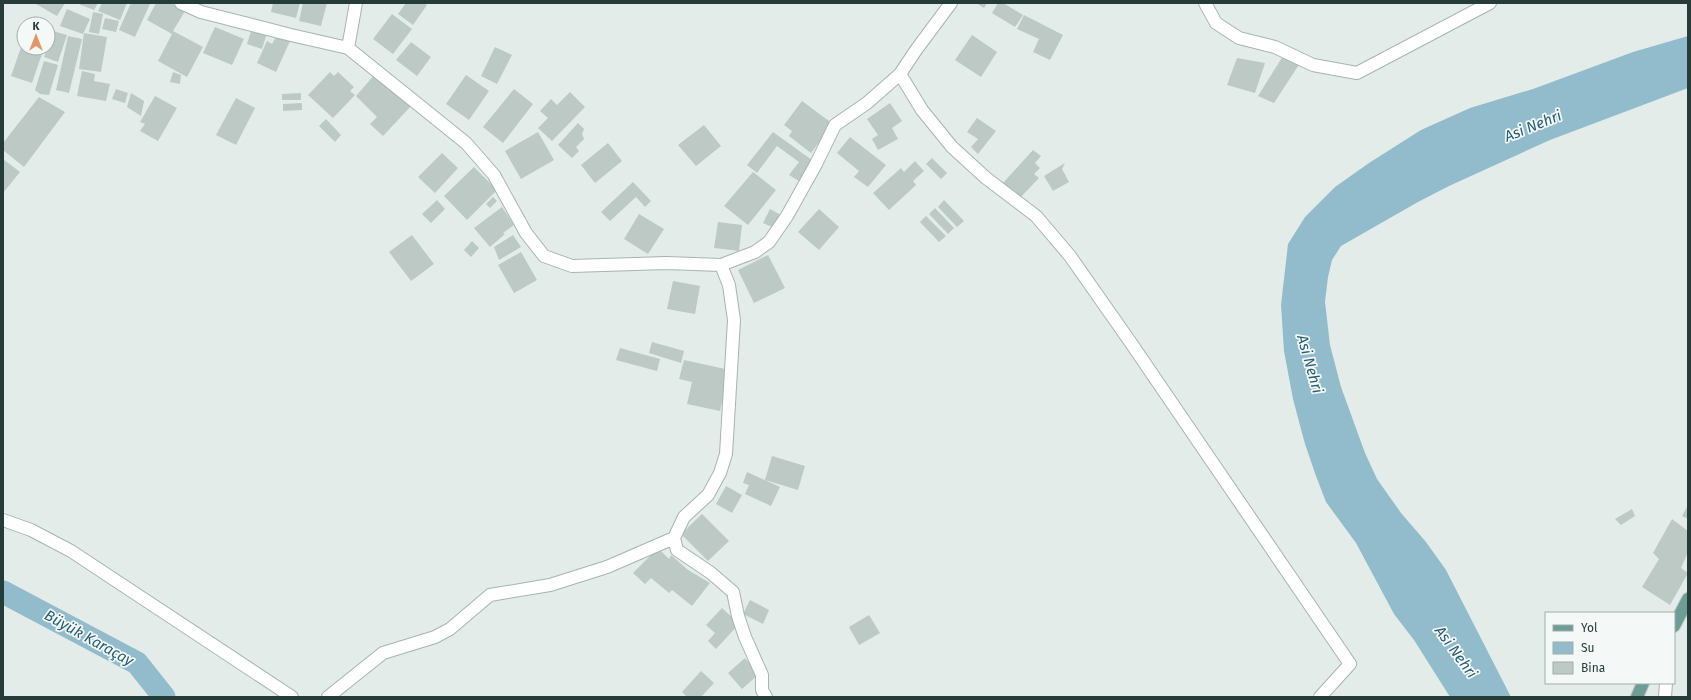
<svg xmlns="http://www.w3.org/2000/svg" width="1691" height="700" font-family="'Fira Sans',sans-serif">
<style>
.water{fill:#92bccb}
.lines{fill:none;stroke-linecap:round;stroke-linejoin:round}
.river{stroke:#92bccb;stroke-width:23}
.building{fill:#bcc9c5}
.minor-casing{stroke:#a7b4b0;stroke-width:14}
.major-casing{stroke:#c2c8c7;stroke-width:14}
.minor{stroke:#fff;stroke-width:12}
.major{stroke:#6d9d95;stroke-width:12}
.labels{text-anchor:middle;stroke-width:3.5;stroke-linejoin:round;paint-order:stroke}
.water-label{font-size:15px;font-style:italic;fill:#255d72;stroke:#f4f9f7}
</style>
<rect width="100%" height="100%" fill="#e4ece9"/>
<path class="water" d="M1688,36V88L1550,140L1449,186L1418,202L1341,246L1332,260L1328,277L1325,302L1330,345L1341,387L1365,453L1377,479L1401,513L1426,542L1446,570L1511,697H1450L1414,640L1394,614L1356,543L1326,502L1316,476L1305,444L1293,399L1284,351L1281,305L1288,244L1305,217L1335,187L1369,163L1421,130L1470,108L1533,89L1633,52Z"/>
<g class="lines">
<path class="river" d="M3,592L137,663L164,697"/>
</g>
<path class="building" d="M34,3H65L57,16Z
M76,3H98L94,10Z
M102,3H127L120,20L98,11Z
M131,3L150,4L135,37L119,30Z
M156,3H171L185,11L173,31L203,47L187,77L158,61L172,34L147,20Z
M273,3H300L296,18L271,12Z
M303,3H327L321,26L299,21Z
M406,3H424L427,5L413,25L398,14Z
M976,3H987L984,8Z
M998,3H1003L1023,15L1015,27L992,13Z
M67,9L90,19L83,34L60,26Z
M93,12L103,14L99,34L89,32Z
M392,14L412,29L393,54L373,39Z
M1024,15L1063,35L1050,60L1033,52L1039,39L1017,29Z
M105,18L119,21L116,32L102,29Z
M215,27L244,39L232,65L203,53Z
M252,28L267,33L262,49L247,44Z
M53,31L67,35L58,62L44,57Z
M84,33L107,37L101,72L79,69Z
M277,35L290,41L276,72L257,63L267,41L272,44Z
M972,35L997,52L981,77L955,60Z
M68,36L82,39L69,93L56,90Z
M24,39V48H44L32,83L11,76Z
M411,42L431,57L417,76L396,60Z
M495,47L512,55L497,84L481,76Z
M1283,56L1300,63L1274,103L1258,96Z
M1237,58L1265,63L1255,93L1227,85Z
M44,61L58,65L49,95L40,94L35,90Z
M82,71L95,74L94,81L110,84L106,101L77,96Z
M173,72L181,75L180,84L170,82Z
M330,72L334,76L338,72L354,87L350,91L355,95L333,118L308,95Z
M376,73L412,105L383,136L370,124L377,117L356,96Z
M466,75L489,91L469,120L446,104Z
M116,89L128,93L125,103L112,99Z
M514,89L533,104L503,143L483,127Z
M570,92L585,107L552,141L538,128L548,118L540,111L551,99L557,105Z
M131,93L144,101L141,116L127,107Z
M301,93V100H282V94Z
M155,96L177,108L158,141L140,131L145,124L140,122Z
M39,97L65,112L24,167L3,150V143Z
M236,98L255,108L236,145L216,135Z
M802,101L833,124L811,153L789,136L792,131L784,125Z
M302,103V110L283,111V104Z
M890,103L902,121L892,128L898,139L878,150L872,139L878,135L867,119Z
M977,118L996,131L978,154L971,147L978,139L967,132Z
M326,119L341,135L335,142L319,126Z
M578,123L584,129L582,134L584,139L576,147L579,151L572,158L558,145Z
M704,125L721,146L696,166L678,145Z
M538,132L554,160L521,179L505,151Z
M773,132L812,160L799,181L789,175L799,162L777,146L757,173L747,165Z
M850,137L886,165L868,187L854,177L859,171L837,153Z
M608,143L622,161L595,183L581,165Z
M1033,150L1041,156L1035,163L1040,168L1034,174L1039,178L1019,199L1002,184Z
M442,153L458,168L435,193L418,177Z
M932,158L947,173L941,179L926,164Z
M3,159L20,172L3,193Z
M915,161L924,171L913,181L916,185L889,210L873,193L901,168L904,172Z
M1065,163L1062,169L1069,182L1053,191L1044,176Z
M474,167L497,190L467,220L444,196Z
M753,172L776,190L748,225L724,206Z
M633,182L651,201L645,207L636,197L610,221L601,212Z
M493,197L497,201L490,208L486,204Z
M437,200L445,209L431,223L422,214Z
M944,200L964,221L957,227L938,207Z
M502,207L514,225L503,233L505,234L490,247L474,228Z
M935,208L954,228L948,234L929,214Z
M770,209L781,215L774,228L763,223Z
M819,209L839,227L819,250L798,232Z
M639,214L664,229L648,254L624,239Z
M926,216L946,236L939,242L920,222Z
M718,222L742,225L739,251L714,248Z
M412,235L434,264L411,281L389,252Z
M513,235L521,247L499,260L494,247Z
M472,241L479,248L471,257L464,250Z
M521,252L537,280L514,293L498,265Z
M768,255L785,288L754,303L738,270Z
M673,281L700,286L695,314L667,309Z
M652,342L684,351L681,363L649,353Z
M620,348L660,359L657,371L616,360Z
M684,360L730,370L720,411L687,404L692,382L679,379Z
M772,456L805,466L798,490L765,480Z
M747,472L780,487L771,506L745,494L749,485L743,483Z
M726,486L742,495L732,513L716,504Z
M1688,505V519L1682,516Z
M1632,509L1635,516L1621,525L1615,519Z
M702,514L729,541L708,561L681,534Z
M1672,519L1688,531V552L1681,568L1688,573L1670,605L1642,587L1659,559L1653,553Z
M658,548L669,559L671,555L688,570L710,583L692,606L672,590L669,593L651,578L645,584L633,573Z
M750,600L769,610L763,624L743,614Z
M722,608L739,624L716,649L708,641L715,633L706,625Z
M869,615L880,633L859,645L849,627Z
M745,658L759,674L742,689L728,673Z
M701,671L714,683L701,697H687L682,692Z"/>
<g class="lines">
<g class="minor-casing">
<path id="minor" d="M181,3L201,12L291,35L348,48L466,143L494,175L526,233L544,256L572,266L666,263L721,265L755,252L769,242L787,216L816,164L835,125L867,103L900,74L916,50L951,3
M1205,3L1216,23L1239,38L1275,47L1313,65L1357,73L1490,3
M348,48L356,3
M900,74L922,110L952,147L986,178L1036,216L1070,256L1131,343L1350,664L1320,697
M721,265L729,285L734,320L726,454L720,473L708,495L684,517L674,538L677,550L711,573L733,592L738,616L745,637L762,675V690L766,697
M3,520L31,530L71,551L292,697
M328,697L383,653L435,637L450,629L490,595L550,585L607,567L674,538
M1665,697L1666,683"/>
</g>
<g class="major-casing">
<path id="major" d="M1674,626L1688,599
M1637,697L1643,683"/>
</g>
<use href="#minor" class="minor"/>
<use href="#major" class="major"/>
</g>
<g class="labels">
<g class="water-label">
<text transform="translate(1533 126) rotate(-22)" y="5">Asi Nehri</text>
<text transform="translate(1310 364) rotate(74)" y="5">Asi Nehri</text>
<text transform="translate(89 638) rotate(29)" y="5">Büyük Karaçay</text>
<text transform="translate(1456 652) rotate(54)" y="5">Asi Nehri</text>
</g>
</g>
<rect width="1691" height="700" fill="none" stroke="#253c38" stroke-width="8"/>
<rect x="1545" y="612" width="130" height="72" fill="#f4f9f7" stroke="#a1adab"/>
<rect x="1553" y="625" width="20" height="6" fill="#6d9d95" stroke="#a1adab"/>
<text x="1581" y="632" font-size="12" fill="#253c38">Yol</text>
<rect x="1553" y="642" width="20" height="12" fill="#92bccb" stroke="#a1adab"/>
<text x="1581" y="652" font-size="12" fill="#253c38">Su</text>
<rect x="1553" y="662" width="20" height="12" fill="#bcc9c5" stroke="#a1adab"/>
<text x="1581" y="672" font-size="12" fill="#253c38">Bina</text>
<g transform="translate(36 36)"><circle r="19" fill="#f4f9f7" stroke="#a1adab"/>
<path d="M0-3L7 15L0 10L-7 15Z" fill="#e3956a"/>
<text y="-6" font-size="11" font-weight="bold" text-anchor="middle" fill="#253c38">K</text>
</g>
</svg>
